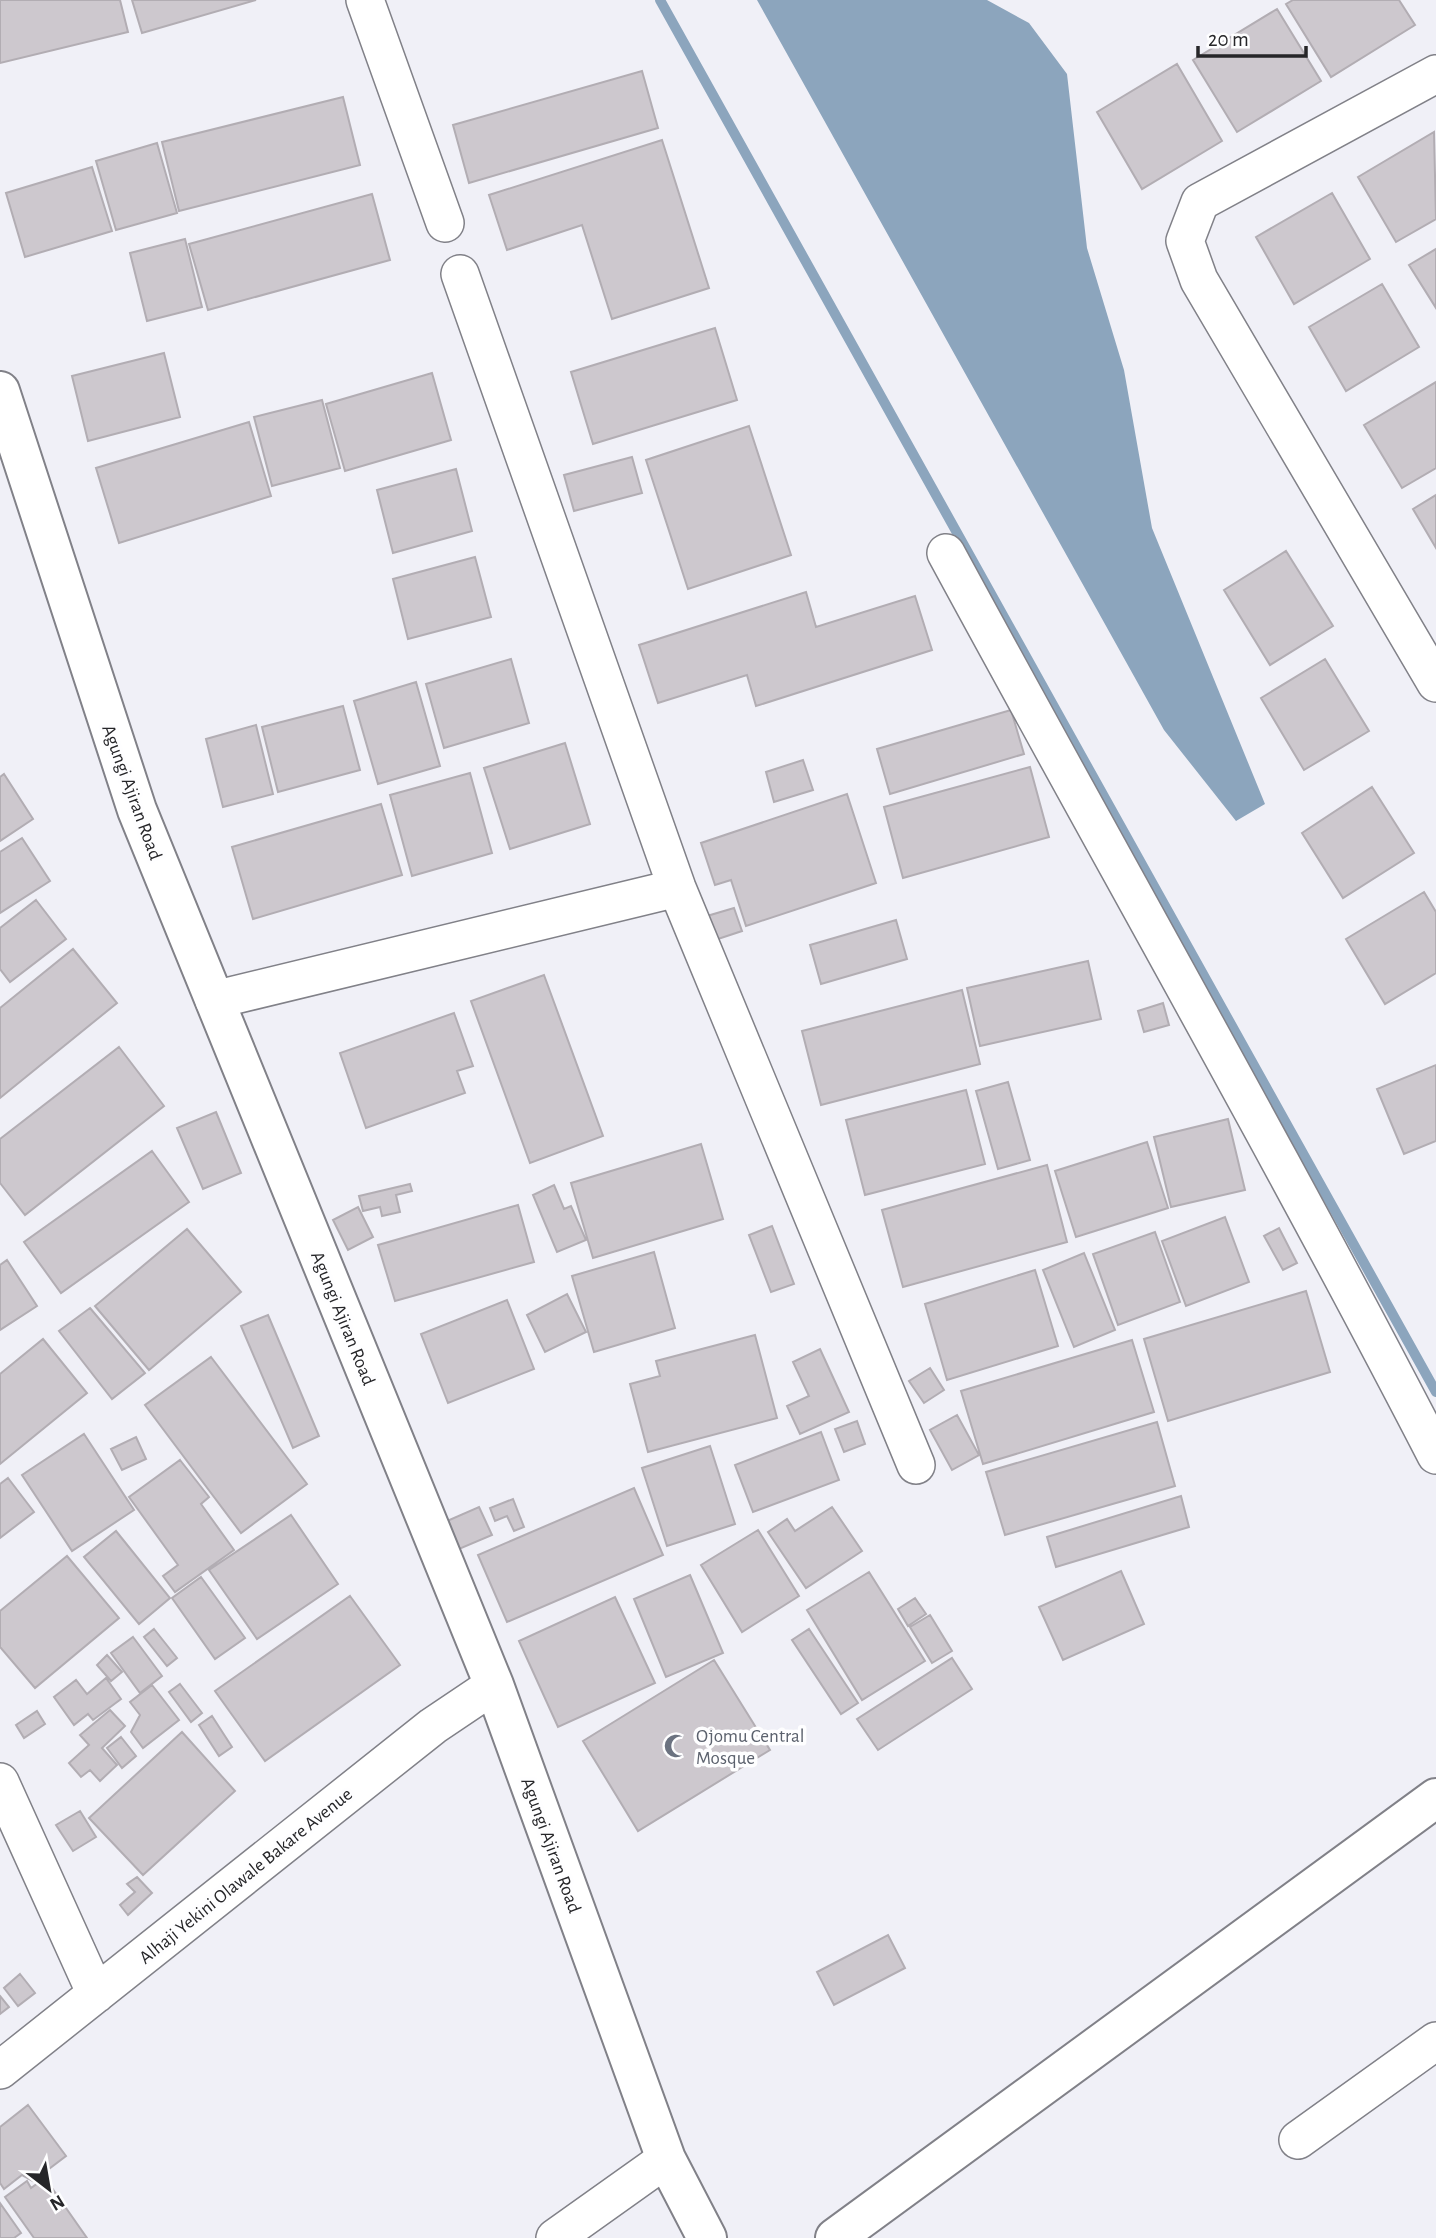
<svg xmlns="http://www.w3.org/2000/svg" width="1436" height="2238" font-family="'Alegreya Sans',sans-serif">
<style>
.water{fill:#8ca5bd}
.lines{fill:none;stroke-linecap:round;stroke-linejoin:round}
.stream{stroke:#8ca5bd;stroke-width:10}
.building{fill:#cdc8ce;stroke:#b2adb3;stroke-width:2}
.street-casing{stroke:#818188;stroke-width:40}
.secondary-casing{stroke:#818188;stroke-width:42}
.street{stroke:#fff;stroke-width:37}
.secondary{stroke:#fff;stroke-width:38}
.labels{text-anchor:middle;stroke-width:7;stroke-linejoin:round;paint-order:stroke}
.street-label{font-size:19px;fill:#262629;stroke:#fefeff}
.worship-label{font-size:19px;fill:#5b616d;stroke:#fefeff;text-anchor:start}
</style>
<rect width="100%" height="100%" fill="#f0f0f7"/>
<path class="water" d="M757,0H987L1029,23L1067,74L1087,248L1124,370L1152,528L1265,804L1236,821L1164,730Z"/>
<g class="lines">
<path class="stream" d="M660,0L1436,1392"/>
</g>
<path class="building" d="M0,0H120L128,32L0,63Z
M132,0H256L142,33Z
M1293,0H1399L1415,25L1331,77L1286,4Z
M1277,9L1321,81L1237,132L1193,60Z
M1177,64L1222,141L1142,189L1097,112Z
M642,71L658,128L469,183L453,125Z
M343,97L360,165L179,211L162,142Z
M1434,132L1436,219L1396,242L1358,177Z
M662,140L709,288L612,319L582,225L507,250L489,195Z
M157,143L177,213L116,230L96,161Z
M92,167L112,231L25,257L6,193Z
M1332,193L1370,259L1294,304L1256,237Z
M372,194L390,260L208,310L189,244Z
M185,239L202,307L147,321L130,253Z
M1436,249V308L1409,265Z
M1382,284L1419,347L1346,391L1309,327Z
M715,328L737,400L593,444L571,372Z
M164,353L180,417L88,441L72,376Z
M432,373L451,440L345,471L326,404Z
M1436,382V468L1402,488L1364,425Z
M322,400L340,468L272,486L254,417Z
M249,422L271,496L119,543L96,468Z
M749,426L791,555L688,589L646,460Z
M632,457L642,493L574,511L564,475Z
M456,469L472,531L393,553L377,490Z
M1436,495V548L1413,509Z
M1286,551L1333,626L1270,665L1224,590Z
M475,557L491,617L408,639L393,579Z
M806,592L816,627L915,596L932,650L756,706L747,675L658,703L639,645Z
M511,659L529,723L444,748L426,684Z
M1325,659L1369,731L1304,770L1261,698Z
M416,682L440,766L378,784L354,701Z
M343,706L360,770L278,792L262,727Z
M1011,710L1024,754L890,794L877,749Z
M256,725L273,794L223,807L206,739Z
M565,743L590,824L510,849L484,768Z
M803,760L813,790L774,802L766,772Z
M1030,767L1049,837L903,878L884,807Z
M470,773L492,853L412,876L390,795Z
M4,774L33,819L0,841V777Z
M1372,787L1414,853L1343,898L1302,833Z
M847,794L876,883L746,926L731,880L715,885L701,843Z
M381,804L402,875L253,919L232,847Z
M22,838L50,881L0,913V852Z
M1424,892L1436,912V973L1385,1004L1346,939Z
M36,900L66,939L10,982L0,969V928Z
M734,908L742,931L715,940L707,916Z
M896,920L907,959L821,984L810,945Z
M73,949L117,1003L0,1098V1008Z
M1088,961L1101,1019L980,1046L967,988Z
M544,975L603,1136L530,1163L471,1001Z
M962,990L980,1064L821,1105L802,1031Z
M1163,1003L1169,1025L1144,1032L1138,1011Z
M454,1013L473,1066L457,1071L465,1093L366,1128L340,1053Z
M119,1047L164,1106L25,1215L0,1183V1139Z
M1436,1065V1141L1404,1154L1377,1089Z
M1008,1082L1030,1160L998,1169L976,1091Z
M966,1090L985,1164L865,1195L846,1120Z
M216,1112L241,1173L203,1189L177,1128Z
M1228,1119L1245,1190L1171,1207L1154,1137Z
M1147,1142L1168,1208L1076,1237L1055,1171Z
M701,1144L723,1219L593,1258L571,1183Z
M152,1151L189,1202L61,1293L24,1242Z
M1047,1165L1067,1242L903,1287L882,1210Z
M410,1184L412,1191L396,1195L400,1212L382,1216L380,1207L363,1211L359,1196Z
M554,1185L564,1209L571,1206L586,1240L557,1252L533,1195Z
M518,1205L534,1262L395,1301L378,1245Z
M358,1207L373,1237L348,1250L333,1220Z
M1225,1217L1249,1282L1186,1306L1162,1241Z
M772,1226L794,1284L771,1292L749,1235Z
M1279,1228L1297,1263L1283,1270L1264,1236Z
M187,1229L241,1292L149,1370L95,1306Z
M1155,1232L1180,1302L1118,1325L1093,1254Z
M654,1252L675,1328L594,1352L572,1276Z
M1084,1253L1115,1330L1074,1347L1043,1270Z
M7,1260L37,1306L0,1330V1265Z
M1035,1270L1058,1346L947,1380L925,1304Z
M1306,1291L1330,1372L1168,1421L1144,1339Z
M567,1294L586,1332L545,1352L527,1315Z
M507,1300L534,1369L448,1403L421,1334Z
M90,1308L145,1373L112,1399L59,1331Z
M268,1315L319,1436L293,1448L241,1326Z
M755,1335L777,1418L648,1452L630,1384L660,1376L656,1361Z
M43,1339L87,1393L0,1464V1374Z
M1132,1340L1154,1412L983,1464L961,1391Z
M820,1349L849,1412L800,1434L787,1406L809,1396L793,1362Z
M211,1357L307,1484L241,1533L145,1405Z
M930,1368L944,1390L924,1403L909,1381Z
M957,1415L979,1455L952,1470L930,1430Z
M857,1421L865,1444L844,1452L835,1429Z
M1157,1422L1175,1486L1005,1535L986,1472Z
M821,1432L839,1480L753,1512L735,1465Z
M84,1434L134,1510L72,1551L22,1475Z
M136,1437L146,1459L122,1470L111,1449Z
M710,1446L735,1524L667,1546L642,1468Z
M180,1460L209,1497L201,1504L234,1550L175,1592L163,1576L178,1565L129,1497Z
M8,1478L34,1512L0,1538V1484Z
M634,1488L663,1555L507,1622L478,1555Z
M1181,1496L1189,1527L1056,1567L1047,1537Z
M513,1499L524,1527L514,1531L507,1516L495,1521L490,1508Z
M479,1507L492,1535L459,1549L447,1521Z
M832,1507L862,1551L806,1588L768,1532L787,1519L795,1531Z
M291,1515L338,1584L257,1639L209,1570Z
M758,1530L799,1596L742,1632L701,1565Z
M116,1531L170,1598L139,1624L84,1557Z
M67,1556L119,1618L35,1688L0,1647V1611Z
M1121,1571L1144,1624L1063,1660L1039,1607Z
M869,1572L925,1661L862,1700L807,1610Z
M690,1575L723,1653L666,1677L634,1599Z
M201,1577L245,1638L215,1659L172,1598Z
M350,1596L400,1665L265,1761L215,1691Z
M615,1597L655,1683L558,1727L519,1641Z
M915,1598L926,1614L908,1626L898,1609Z
M930,1615L952,1651L932,1663L910,1627Z
M154,1629L177,1658L167,1666L144,1637Z
M809,1629L858,1703L841,1714L792,1640Z
M133,1637L162,1676L140,1693L111,1653Z
M107,1655L122,1672L111,1681L97,1665Z
M952,1658L972,1689L878,1750L857,1719Z
M714,1660L770,1750L638,1831L583,1741Z
M106,1678L121,1699L93,1720L88,1714L74,1725L54,1697L76,1680L87,1694Z
M180,1684L202,1713L191,1722L169,1692Z
M152,1685L179,1720L143,1748L131,1732L140,1715L130,1702Z
M110,1710L125,1726L102,1748L117,1765L100,1781L90,1770L81,1777L69,1763L89,1745L80,1735Z
M37,1711L45,1724L24,1738L16,1725Z
M212,1716L232,1747L219,1756L199,1725Z
M182,1732L235,1791L143,1875L89,1818Z
M121,1737L136,1756L122,1768L107,1748Z
M80,1811L96,1837L73,1851L56,1825Z
M137,1877L152,1893L128,1915L120,1905L135,1892L127,1884Z
M888,1935L905,1968L834,2005L817,1972Z
M20,1974L35,1993L18,2006L4,1988Z
M0,1996L9,2007L0,2014Z
M28,2105L66,2156L33,2181L22,2175L4,2189L0,2183V2127Z
M45,2178L87,2238H34L5,2197L27,2181L31,2188Z
M0,2203L21,2233L14,2238H0Z"/>
<g class="lines">
<g class="street-casing">
<path id="street" d="M365,0L445,223
M1436,74L1200,202L1185,241L1199,280L1436,683
M460,274L677,888L916,1465
M946,553C1109,854 1279,1151 1436,1455
M214,1000L677,888
M0,1782L96,1994
M0,2070L433,1726L494,1685
M1298,2140L1436,2041
M555,2238L666,2159"/>
</g>
<g class="secondary-casing">
<path id="secondary" d="M0,391L137,810L494,1685L666,2159L707,2238
M835,2238L1436,1798"/>
</g>
<use href="#street" class="street"/>
<use href="#secondary" class="secondary"/>
</g>
<defs>
<g id="mosque-bare" transform="scale(1.89)"><path d="M3.5-4.9A6 6 0 1 0 3.5 4.9A5 5 0 1 1 3.5-4.9Z" fill="#6b7280" stroke="#fefeff" stroke-width="2.5" paint-order="stroke"/></g>
</defs>
<g fill-rule="evenodd">
<use href="#mosque-bare" x="676" y="1746"/>
</g>
<g class="labels">
<g class="street-label">
<text transform="translate(133 792) rotate(70)" y="7">Agungi Ajiran Road</text>
<text transform="translate(344 1318) rotate(68)" y="7">Agungi Ajiran Road</text>
<text transform="translate(552 1845) rotate(70)" y="7">Agungi Ajiran Road</text>
<text transform="translate(245 1875) rotate(-39)" y="7">Alhaji Yekini Olawale Bakare Avenue</text>
</g>
<g class="worship-label">
<text x="696" y="1742">Ojomu Central<tspan x="696" dy="22">Mosque</tspan></text>
</g>
</g>
<g transform="translate(49 2189) rotate(149)" stroke="#fefeff" stroke-width="5" paint-order="stroke">
<path d="M0-5L12 26L0 18L-12 26Z" fill="#262629"/>
<text y="-10" font-size="19" font-weight="bold" text-anchor="middle" fill="#262629">N</text>
</g>
<path d="M1198 46v10h108v-10" fill="none" stroke="#262629" stroke-width="3.5"/>
<text x="1208" y="46" font-size="21" fill="#262629" stroke="#fefeff" stroke-width="5" paint-order="stroke">20 m</text>
</svg>
